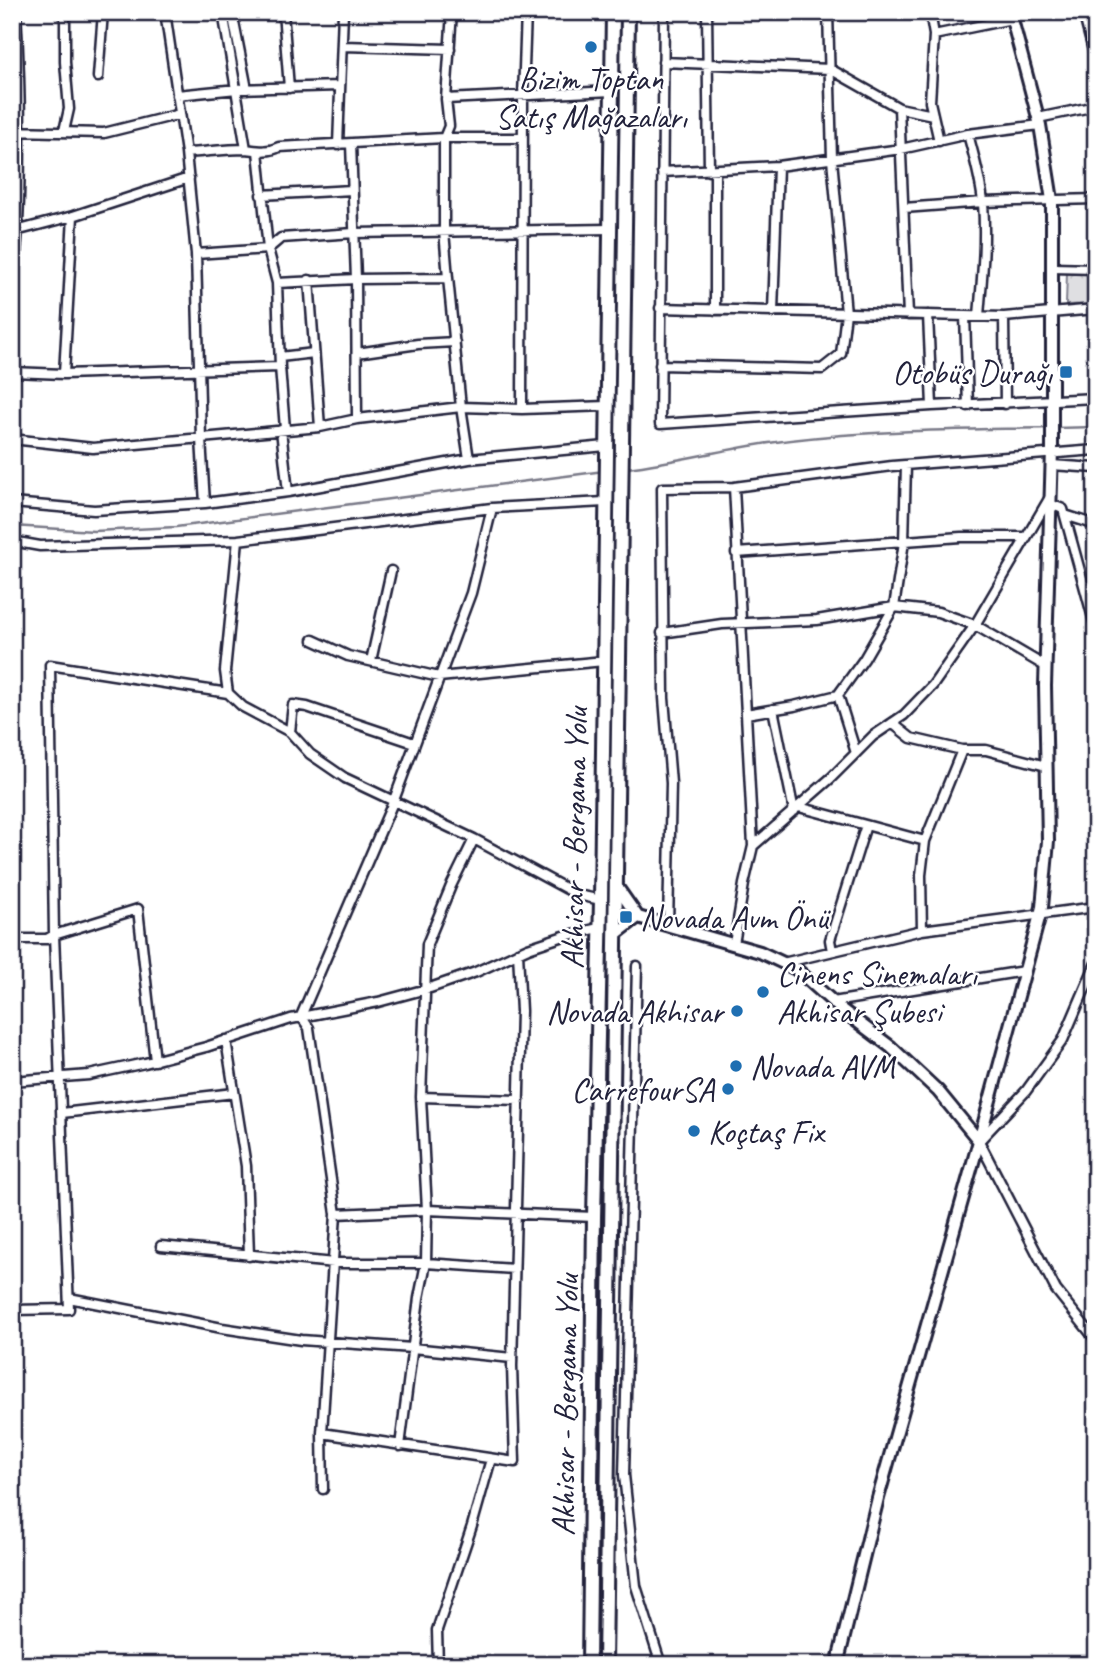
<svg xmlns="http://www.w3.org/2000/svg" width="1108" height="1677" font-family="Caveat,sans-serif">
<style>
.park{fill:url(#park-crowns);stroke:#80808e;stroke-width:2}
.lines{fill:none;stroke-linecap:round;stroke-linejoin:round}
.stream{stroke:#7a7a88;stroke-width:2.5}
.minor-casing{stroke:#22223b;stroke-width:13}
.tertiary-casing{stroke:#22223b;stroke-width:16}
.primary-casing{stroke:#22223b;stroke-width:18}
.minor{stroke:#fff;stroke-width:8}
.tertiary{stroke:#fff;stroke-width:10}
.primary{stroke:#fff;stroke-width:12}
.poi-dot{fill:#1f6fb2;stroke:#fff;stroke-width:2.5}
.labels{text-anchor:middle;stroke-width:5;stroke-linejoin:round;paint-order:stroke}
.poi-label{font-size:33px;fill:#22223b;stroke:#fff;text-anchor:start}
.street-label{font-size:33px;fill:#22223b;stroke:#fff}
</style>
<defs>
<pattern id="park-crowns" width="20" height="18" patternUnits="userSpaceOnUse" patternTransform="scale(1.75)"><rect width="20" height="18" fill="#dfdfe2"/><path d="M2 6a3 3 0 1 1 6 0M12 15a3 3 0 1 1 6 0" fill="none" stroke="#bfbfc3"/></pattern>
</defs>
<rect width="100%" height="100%" fill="#fff"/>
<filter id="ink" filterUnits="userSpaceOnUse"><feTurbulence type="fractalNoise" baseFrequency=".0143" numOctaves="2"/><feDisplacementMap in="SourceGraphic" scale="14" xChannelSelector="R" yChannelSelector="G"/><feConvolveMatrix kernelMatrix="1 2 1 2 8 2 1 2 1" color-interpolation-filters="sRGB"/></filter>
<g filter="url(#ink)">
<path class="park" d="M1067,272H1096V304L1066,305Z"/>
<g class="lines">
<path class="stream" d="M1055,428L1096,427
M628,468C682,461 736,446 791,440C878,430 961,430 1048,428
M12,526L94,531L176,527L604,471"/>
<g class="minor-casing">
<path id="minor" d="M165,12L186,153L196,254L201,439L205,503
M223,12L246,149
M232,12L247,89
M283,12L289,88
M452,12L446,99L449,126L444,138V231L448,278L461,407L469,459
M664,12L660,424L932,406L1096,398
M707,12L709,171
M930,12L934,35L930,102L939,141
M1083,12L1096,62
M934,35L1012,19
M343,46L450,49
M663,62L830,69L899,108L933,115
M98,77L103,12
M177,95L237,89L339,86
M446,99L612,91
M899,108L908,315
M1038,118L1096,106
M12,131L104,133L180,114
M64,131L69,109L65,62V12
M968,134C974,157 981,180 983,203C986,241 982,278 979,316
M351,144L356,279L357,419
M338,145L343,12
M258,151L268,249L277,283L280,367L285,429
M186,153C206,152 225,149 245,149C256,150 268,153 279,147L444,138H523
M662,172L778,166L901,149L968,134L1040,125
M261,195L352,190
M904,208L983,202L1096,199
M12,232L73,216L189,178
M196,254L268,249L281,238L354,233L610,229
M1053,268L1096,269
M309,280L320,427
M277,283L356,279L448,278
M12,303C22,206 22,110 16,12
M660,308L1004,317L1096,309
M715,310V171
M773,312L778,166
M928,315L932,406
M965,316L968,406
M1004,317L1005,404
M357,353L418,344L455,342
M280,357L314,353
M660,365L822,369L841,354L846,313L832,159L828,12
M12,372L64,374L280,367
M64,374L73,216
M522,409L523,97L526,12
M281,430L288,492
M12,439L93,448L320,427L357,419L461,407L522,409L607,406
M1051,465L1096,468
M734,487L753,846
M12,503L94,510L205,503L288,492L469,459L606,446
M1050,504L1063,509L1096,629
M1065,515L1096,525
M238,540L225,671L228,693L243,707L290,732L310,754L345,778L474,839L578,895L601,900
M12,541L40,546L238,540L492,508L605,502
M736,553L961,537H1026
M662,633L722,624L817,620L894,607L938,612L975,625L1045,666
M313,640L348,656L439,677L604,661
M371,661L391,571
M838,695L856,753
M773,709L794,811
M746,714L794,706L838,695L864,659L894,607L904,542L906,465
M892,723L911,738L962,750
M290,732L293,705L307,707L414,743
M799,807L925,841
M668,926L671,783L664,698L662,488L734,487L892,466L1096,450
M922,930L921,875L925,841L962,750H986L1046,766
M21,939H47L54,935L138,909L155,1061
M734,944L744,884L753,846L831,778L873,736L904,715L933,685L975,625L1050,497
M832,951L830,940L866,825
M783,963L922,930L1096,907
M1096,963L1063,1040L1026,1091L979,1141L1056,1290L1096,1340
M637,966L624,1475L636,1586L661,1665
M833,1002L1024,971
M226,1040L246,1166L249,1256
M12,1081L89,1075L145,1063L206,1047L291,1019L378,1002L430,988L476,972L528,948L564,936L599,928
M421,1097L519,1100
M62,1113L234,1093
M336,1214L427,1210L594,1217
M161,1246L334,1263H426L514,1269
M69,1298L222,1328L301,1340L412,1348L512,1358
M12,1310L69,1309L54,935L50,665L228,693
M322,1433L515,1462L512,1366L521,1011L518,952
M400,1446L419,1298L426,1263L427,1210L421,1097L427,944L451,886L474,839
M323,1489L322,1433L336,1214L309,1028L301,1016L394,800L471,593L492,508
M438,1665L437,1630L472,1526L491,1459"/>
</g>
<g class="tertiary-casing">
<path id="tertiary" d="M617,887L638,917L760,952L796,969L842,1010L891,1047L938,1091L979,1141
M616,934L638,917
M837,1665L878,1498L979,1141L1042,907L1048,841L1045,686L1052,449V200L1040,125L1010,12"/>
</g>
<g class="primary-casing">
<path id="primary" d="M589,1665L594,1217L601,900L613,12
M605,1665L628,12"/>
</g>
<use href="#minor" class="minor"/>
<use href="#tertiary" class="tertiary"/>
<use href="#primary" class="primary"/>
</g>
</g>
<g class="poi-dot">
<circle cx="591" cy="47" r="7"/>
<rect x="1059" y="365" width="14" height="14" rx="3.5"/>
<rect x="619" y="910" width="14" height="14" rx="3.5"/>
<circle cx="763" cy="992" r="7"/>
<circle cx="737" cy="1011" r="7"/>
<circle cx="736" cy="1066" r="7"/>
<circle cx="728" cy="1089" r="7"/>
<circle cx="694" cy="1131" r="7"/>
</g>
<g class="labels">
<g class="poi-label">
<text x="591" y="90" text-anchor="middle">Bizim Toptan<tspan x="591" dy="38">Satış Mağazaları</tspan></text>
<text x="1052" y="384" text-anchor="end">Otobüs Durağı</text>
<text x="640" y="929">Novada Avm Önü</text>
<text x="777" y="985">Cinens Sinemaları<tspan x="777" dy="38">Akhisar Şubesi</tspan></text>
<text x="723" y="1023" text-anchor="end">Novada Akhisar</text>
<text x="750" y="1078">Novada AVM</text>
<text x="714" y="1101" text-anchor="end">CarrefourSA</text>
<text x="708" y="1143">Koçtaş Fix</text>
</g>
<g class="street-label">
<text transform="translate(573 838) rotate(-89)" y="12">Akhisar - Bergama Yolu</text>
<text transform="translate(564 1405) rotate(-89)" y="12">Akhisar - Bergama Yolu</text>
</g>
</g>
<rect width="1108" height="1677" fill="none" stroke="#fff" stroke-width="42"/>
<rect x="21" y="21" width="1066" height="1635" fill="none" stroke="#22223b" stroke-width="2.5" filter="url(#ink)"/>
</svg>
